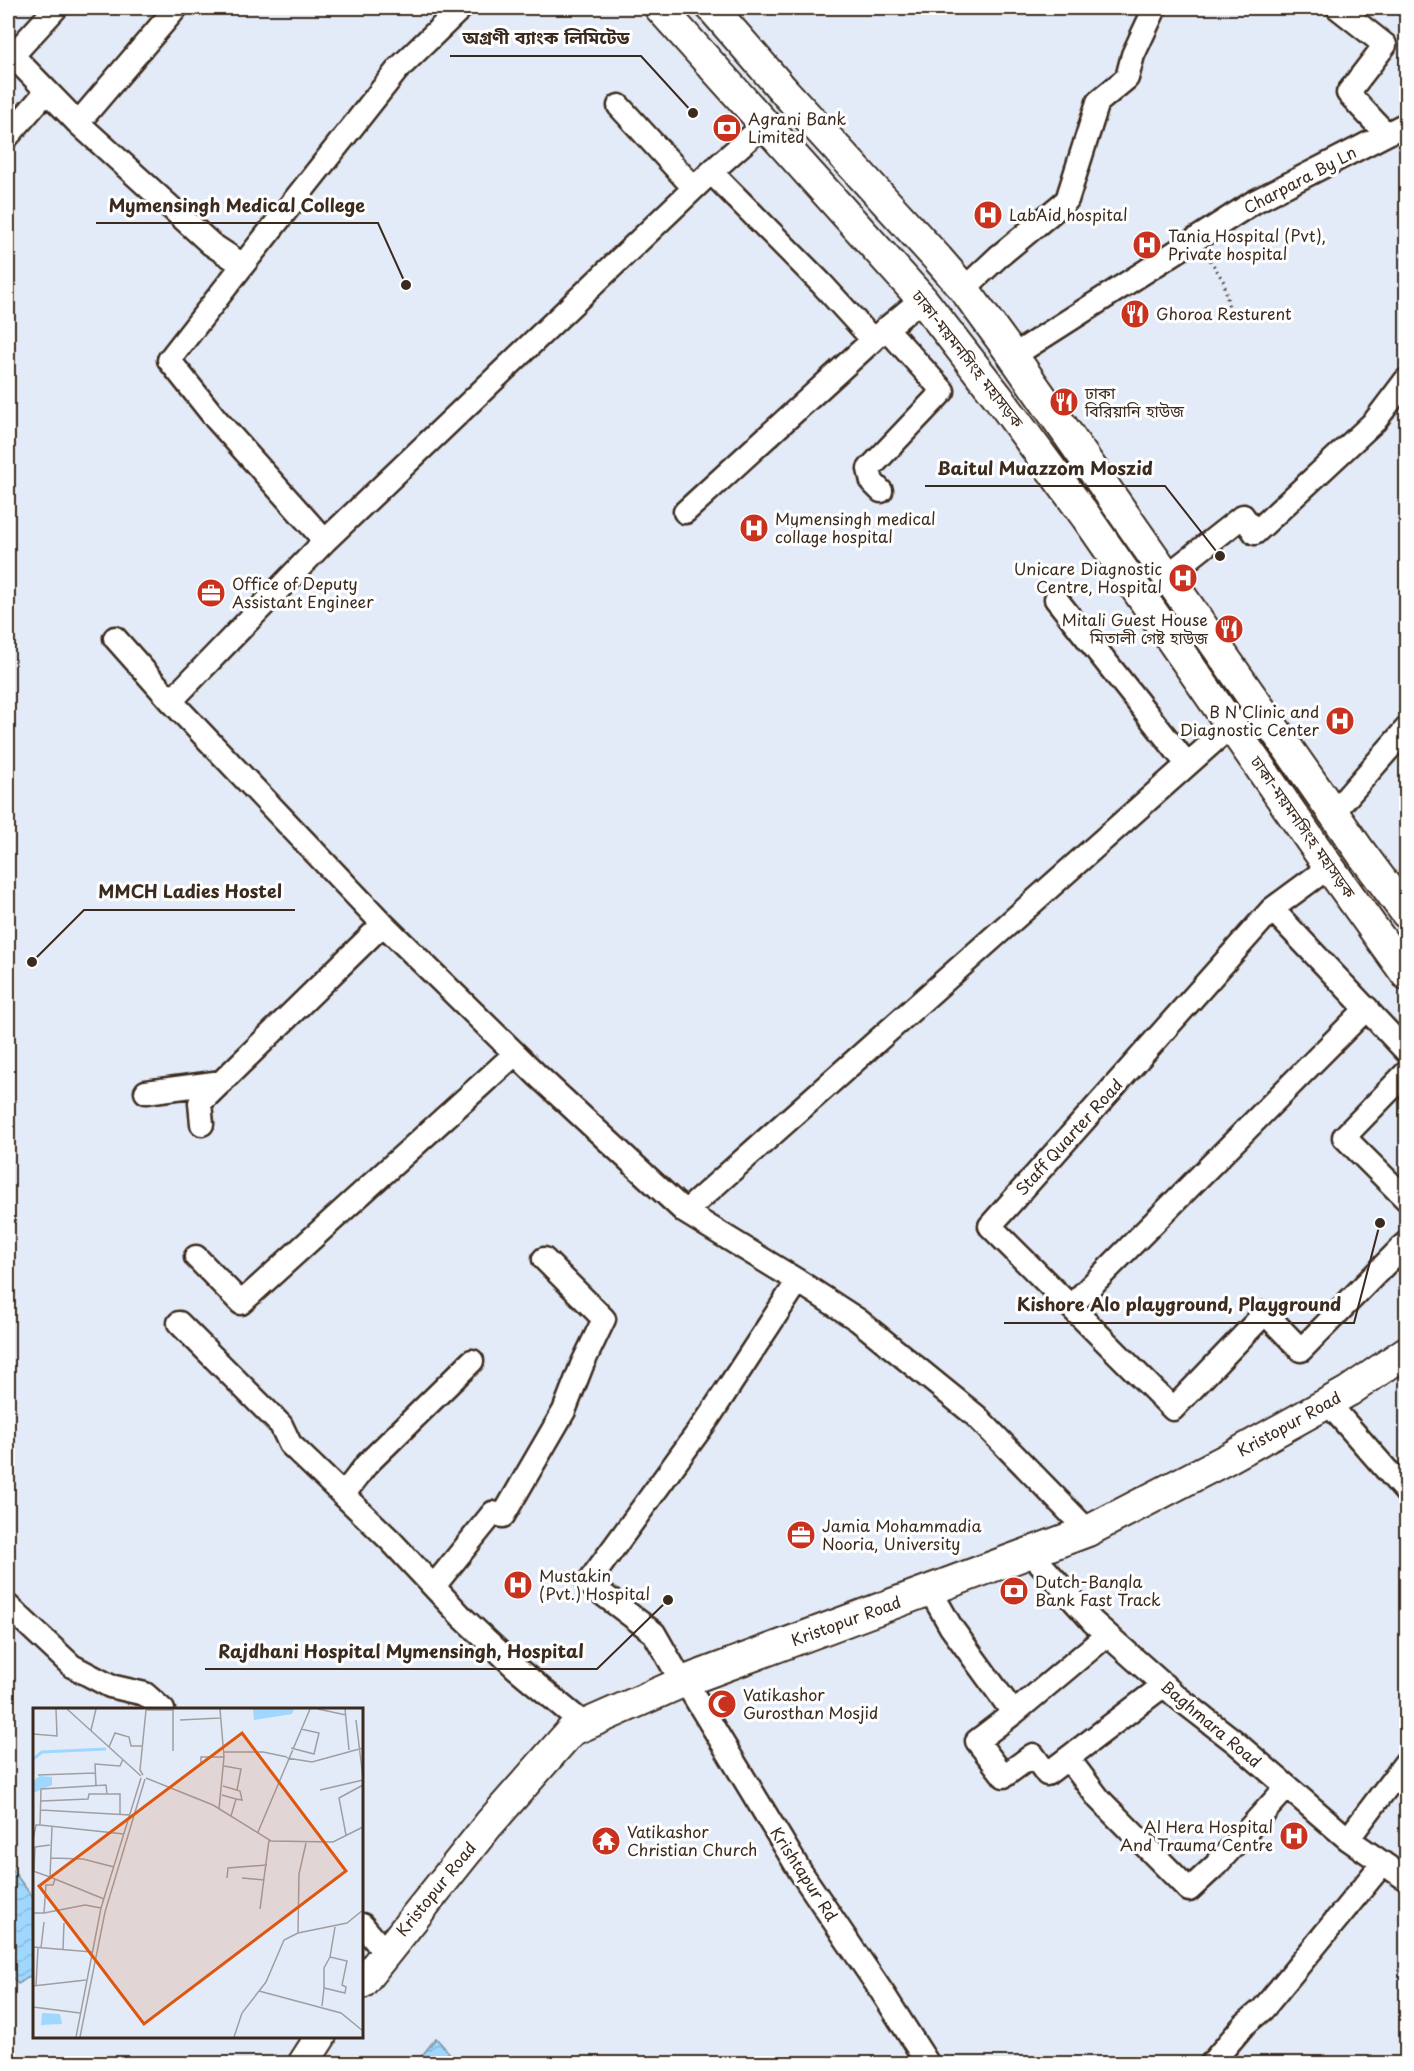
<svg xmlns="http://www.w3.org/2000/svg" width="1414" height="2071" font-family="'Playpen Sans','Noto Sans Bengali',sans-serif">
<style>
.water{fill:url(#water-waves);stroke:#7792a4;stroke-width:1.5}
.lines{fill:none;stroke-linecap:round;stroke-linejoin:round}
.minor-casing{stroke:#3b2a1e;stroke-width:27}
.major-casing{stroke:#3b2a1e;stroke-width:34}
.path{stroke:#3b2a1e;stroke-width:3;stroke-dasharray:1.5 4.5;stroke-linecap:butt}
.minor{stroke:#fff;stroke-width:22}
.major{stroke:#fff;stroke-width:30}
.labels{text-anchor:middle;stroke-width:6;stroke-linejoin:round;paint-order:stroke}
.poi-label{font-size:16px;fill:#3b2a1e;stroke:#fff;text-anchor:start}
.street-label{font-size:16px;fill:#3b2a1e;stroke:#fff}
.inset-river{fill:none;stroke:#9fd7fe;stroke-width:3}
.inset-road{fill:none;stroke:#a09ea1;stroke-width:1.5}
.view{fill:#df570d;fill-opacity:0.15;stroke:#df570d;stroke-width:3}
.inset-edge{fill:none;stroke:#3b2a1e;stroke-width:3}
.leader{fill:none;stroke:#3b2a1e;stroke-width:2}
.callout-dot{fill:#3b2a1e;stroke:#fff;stroke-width:2}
.callout-label{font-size:18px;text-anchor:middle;font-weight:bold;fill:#3b2a1e;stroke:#fff;stroke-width:6;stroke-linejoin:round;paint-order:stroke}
</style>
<defs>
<pattern id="water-waves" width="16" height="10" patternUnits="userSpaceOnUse" patternTransform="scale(1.5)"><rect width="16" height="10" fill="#9fd7fe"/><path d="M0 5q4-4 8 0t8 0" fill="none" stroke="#8ab9d9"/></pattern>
</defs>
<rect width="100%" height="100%" fill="#e3ebf8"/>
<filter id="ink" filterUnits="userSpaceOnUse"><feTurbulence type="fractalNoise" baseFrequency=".0167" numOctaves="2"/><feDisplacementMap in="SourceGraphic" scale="12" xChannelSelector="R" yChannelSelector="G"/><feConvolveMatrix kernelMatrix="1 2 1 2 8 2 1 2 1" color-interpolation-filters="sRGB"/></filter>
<g filter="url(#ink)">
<path class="water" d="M8,1864L34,1899V1973L18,1984L8,1972Z
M436,2038L458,2063H416Z"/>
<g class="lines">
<g class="minor-casing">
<path id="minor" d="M176,8L78,123L211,244L243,265L398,69L461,8
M1338,8L1385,45L1348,93L1386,134
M8,51L78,123
M13,55L56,8
M619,106L694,188
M8,136L47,91
M243,265L169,360L216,419L325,541
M964,289L998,257L1067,200L1098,102L1127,78L1133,55L1155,8
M876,337L922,299
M1013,356L1254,202L1406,124
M881,491L872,482L869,469L943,391L886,328
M685,512L873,340L821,283L711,172
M1167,576L1243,516L1255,533L1375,421L1406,380
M1056,599L1187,764
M115,638L171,701L383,924L537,1075L685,1212L798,1281L858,1320L976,1416L1088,1531
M171,701L325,541L711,172L764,125
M1332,810L1340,805L1406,729
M1329,867L1272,909L990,1226L1173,1409L1265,1313L1301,1350L1406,1243
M1272,909L1406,1051
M1406,1073L1344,1137L1406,1199
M146,1092L222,1082
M202,1124L200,1103L383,924
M685,1212L1232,725
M196,1257L241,1303L515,1054
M1071,1306L1367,1008
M179,1323L281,1425L290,1444L390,1540L462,1617L515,1667L585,1725
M1328,1403L1406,1492
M343,1495L367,1464L472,1361
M1030,1552L1093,1622L1176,1696L1234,1741L1348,1839L1406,1879
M434,1586L493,1513L503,1516L564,1411L582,1365L604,1319L544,1259
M930,1590L951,1627L1007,1704L1015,1712L1107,1635
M8,1606L72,1666L110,1686L145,1694L163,1710
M685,1681L800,1871L884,1995L928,2064
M682,1682L654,1633L588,1583L709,1417L798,1281
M1015,1712L977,1741L1004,1776L1033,1755L1047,1774L1164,1685
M1068,1758L1099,1799L1189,1890L1216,1865L1287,1787
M1348,1839L1406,1762
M362,1925L385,1952
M1211,2064L1244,2025L1263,2009L1383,1863"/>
</g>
<g class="major-casing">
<path id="major" d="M660,8L922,299L998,397L1087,518L1329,867L1406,974
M712,8L785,92L938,259L964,289L1013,356L1362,854L1406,913
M362,1983L489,1824L571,1731L685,1681L1088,1531L1225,1460L1349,1391L1406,1352
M303,2064L321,2036"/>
</g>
<path class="path" d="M1207,255L1224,282L1229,308"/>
<use href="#minor" class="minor"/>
<use href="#major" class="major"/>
</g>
</g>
<defs>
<g id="bank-disc" transform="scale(1.5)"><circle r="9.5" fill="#c8321e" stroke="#fff"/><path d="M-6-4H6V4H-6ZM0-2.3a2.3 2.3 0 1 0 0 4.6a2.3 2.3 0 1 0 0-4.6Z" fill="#fff"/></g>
<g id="hospital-disc" transform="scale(1.5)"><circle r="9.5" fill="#c8321e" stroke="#fff"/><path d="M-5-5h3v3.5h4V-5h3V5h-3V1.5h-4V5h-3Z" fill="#fff"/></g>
<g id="restaurant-disc" transform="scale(1.5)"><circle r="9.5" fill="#c8321e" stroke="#fff"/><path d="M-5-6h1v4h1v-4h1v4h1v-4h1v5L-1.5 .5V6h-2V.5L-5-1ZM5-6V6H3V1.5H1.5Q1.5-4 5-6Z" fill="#fff"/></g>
<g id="office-disc" transform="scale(1.5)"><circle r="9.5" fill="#c8321e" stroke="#fff"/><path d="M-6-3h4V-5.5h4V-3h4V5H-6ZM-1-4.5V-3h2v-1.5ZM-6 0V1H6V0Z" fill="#fff"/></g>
<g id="mosque-disc" transform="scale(1.5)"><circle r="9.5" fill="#c8321e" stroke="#fff"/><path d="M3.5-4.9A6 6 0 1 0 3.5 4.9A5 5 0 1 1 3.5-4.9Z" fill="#fff"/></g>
<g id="temple-disc" transform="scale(1.5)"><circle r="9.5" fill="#c8321e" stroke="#fff"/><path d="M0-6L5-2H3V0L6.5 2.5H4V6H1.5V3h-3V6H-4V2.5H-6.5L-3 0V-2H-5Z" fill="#fff"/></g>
</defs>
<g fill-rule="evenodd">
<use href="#bank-disc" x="727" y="128"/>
<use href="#hospital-disc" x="988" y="215"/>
<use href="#hospital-disc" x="1147" y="245"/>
<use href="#restaurant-disc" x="1135" y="314"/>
<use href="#restaurant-disc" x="1064" y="402"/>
<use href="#hospital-disc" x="754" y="528"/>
<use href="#hospital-disc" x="1183" y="578"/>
<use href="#office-disc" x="211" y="593"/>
<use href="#restaurant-disc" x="1229" y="629"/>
<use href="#hospital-disc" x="1340" y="721"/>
<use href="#office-disc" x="801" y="1535"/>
<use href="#hospital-disc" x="518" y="1585"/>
<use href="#bank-disc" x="1014" y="1591"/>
<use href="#mosque-disc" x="722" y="1704"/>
<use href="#hospital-disc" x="1294" y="1836"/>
<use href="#temple-disc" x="606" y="1841"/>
</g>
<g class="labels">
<g class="poi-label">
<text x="748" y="125">Agrani Bank<tspan x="748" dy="18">Limited</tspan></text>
<text x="1009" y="221">LabAid hospital</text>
<text x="1168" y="242">Tania Hospital (Pvt),<tspan x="1168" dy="18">Private hospital</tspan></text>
<text x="1156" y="320">Ghoroa Resturent</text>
<text x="1085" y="399">ঢাকা<tspan x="1085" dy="18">বিরিয়ানি হাউজ</tspan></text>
<text x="775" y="525">Mymensingh medical<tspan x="775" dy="18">collage hospital</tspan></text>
<text x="1162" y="575" text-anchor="end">Unicare Diagnostic<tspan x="1162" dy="18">Centre, Hospital</tspan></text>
<text x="232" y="590">Office of Deputy<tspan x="232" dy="18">Assistant Engineer</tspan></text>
<text x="1208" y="626" text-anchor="end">Mitali Guest House<tspan x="1208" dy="18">মিতালী গেষ্ট হাউজ</tspan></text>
<text x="1319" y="718" text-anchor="end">B N Clinic and<tspan x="1319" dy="18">Diagnostic Center</tspan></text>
<text x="822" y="1532">Jamia Mohammadia<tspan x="822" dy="18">Nooria, University</tspan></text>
<text x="539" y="1582">Mustakin<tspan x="539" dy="18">(Pvt.) Hospital</tspan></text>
<text x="1035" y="1588">Dutch-Bangla<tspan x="1035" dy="18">Bank Fast Track</tspan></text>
<text x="743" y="1701">Vatikashor<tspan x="743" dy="18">Gurosthan Mosjid</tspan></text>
<text x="1273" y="1833" text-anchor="end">Al Hera Hospital<tspan x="1273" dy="18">And Trauma Centre</tspan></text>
<text x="627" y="1838">Vatikashor<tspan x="627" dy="18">Christian Church</tspan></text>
</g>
<g class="street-label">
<text transform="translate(1300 180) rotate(-28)" y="6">Charpara By Ln</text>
<text transform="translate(968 359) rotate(52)" y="6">ঢাকা-ময়মনসিংহ মহাসড়ক</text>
<text transform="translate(1303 827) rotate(55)" y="6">ঢাকা-ময়মনসিংহ মহাসড়ক</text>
<text transform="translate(1069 1137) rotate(-48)" y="6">Staff Quarter Road</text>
<text transform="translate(1289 1424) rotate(-29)" y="6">Kristopur Road</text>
<text transform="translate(846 1621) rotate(-20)" y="6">Kristopur Road</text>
<text transform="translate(1211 1724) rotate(40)" y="6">Baghmara Road</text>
<text transform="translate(804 1874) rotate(57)" y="6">Krishtapur Rd</text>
<text transform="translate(436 1889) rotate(-51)" y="6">Kristopur Road</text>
</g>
</g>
<g transform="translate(33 1708)">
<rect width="330" height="330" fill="#e3ebf8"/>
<path d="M220,1H261L259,6L221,12ZM7,68L19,69V77L0,85V73ZM9,305L27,306L29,316L8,317Z" fill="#9fd7fe"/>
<path class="inset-river" d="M0,51L9,44L73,41"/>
<path class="inset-road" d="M34,1L108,68M285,1L313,7M312,1L316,42M113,2H140V43M147,12L187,10M323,12L330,70M58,22L63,1M0,26L24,28L23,1M76,39L82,25L96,29L98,38H110M258,40L281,46L286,25L268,21M191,44H230L254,49M254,50L279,54L330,40M168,57V49H191M191,58L208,61L204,82M5,67L62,65M110,67L107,62L113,2M113,70L180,97L238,133L300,134L330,119M63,78L62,56L87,58L90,51M190,78L207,83L209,92L203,91M287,82L330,72M189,87L203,91L198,108M8,93L55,91L56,86H87V106M186,101L191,49L187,1M8,102L97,107M7,117L91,126M19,119L17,169L71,191M225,124L277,1M313,127L306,90L330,77M0,132L3,117H7L8,81L73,77L74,86M18,150L50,151L81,159M0,163L17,169M1,163L2,139L17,137M194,170L195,160L234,157M209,170L231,172M227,201L236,132M0,205H11L13,177H20L22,171M11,205L52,197L68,200M265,225L266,166L273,135M0,239L59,244M8,240L11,214M30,241L31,215M3,277L5,240M0,278L53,272M291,280V260L297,249M226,283L308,305L330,323M289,298L291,280L312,285L313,279L309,277L314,253L297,249L302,219M0,299L47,305M43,329L68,200L108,70M47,329L72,204L112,71M201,329L209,305L233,274L251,232L265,225L314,215L330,202"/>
<path class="view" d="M209,25L313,163L111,316L6,178Z"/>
<rect width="330" height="330" class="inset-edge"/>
</g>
<path class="leader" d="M693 113L641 56H450M406 285L378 223H96M1220 556L1165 486H925M32 962L84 910H295M1380 1223L1354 1323H1004M668 1600L597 1669H205"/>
<g class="callout-dot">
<circle cx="693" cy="113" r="6"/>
<circle cx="406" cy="285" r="6"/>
<circle cx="1220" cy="556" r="6"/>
<circle cx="32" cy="962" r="6"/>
<circle cx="1380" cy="1223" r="6"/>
<circle cx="668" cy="1600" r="6"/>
</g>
<g class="callout-label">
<text x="546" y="44">অগ্রণী ব্যাংক লিমিটেড</text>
<text x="237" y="212">Mymensingh Medical College</text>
<text x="1045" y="475">Baitul Muazzom Moszid</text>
<text x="190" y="898">MMCH Ladies Hostel</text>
<text x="1179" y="1311">Kishore Alo playground, Playground</text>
<text x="401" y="1658">Rajdhani Hospital Mymensingh, Hospital</text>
</g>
<rect width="1414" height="2071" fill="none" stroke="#fff" stroke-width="30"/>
<rect x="15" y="15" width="1384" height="2041" fill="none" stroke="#3b2a1e" stroke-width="2" filter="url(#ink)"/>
</svg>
